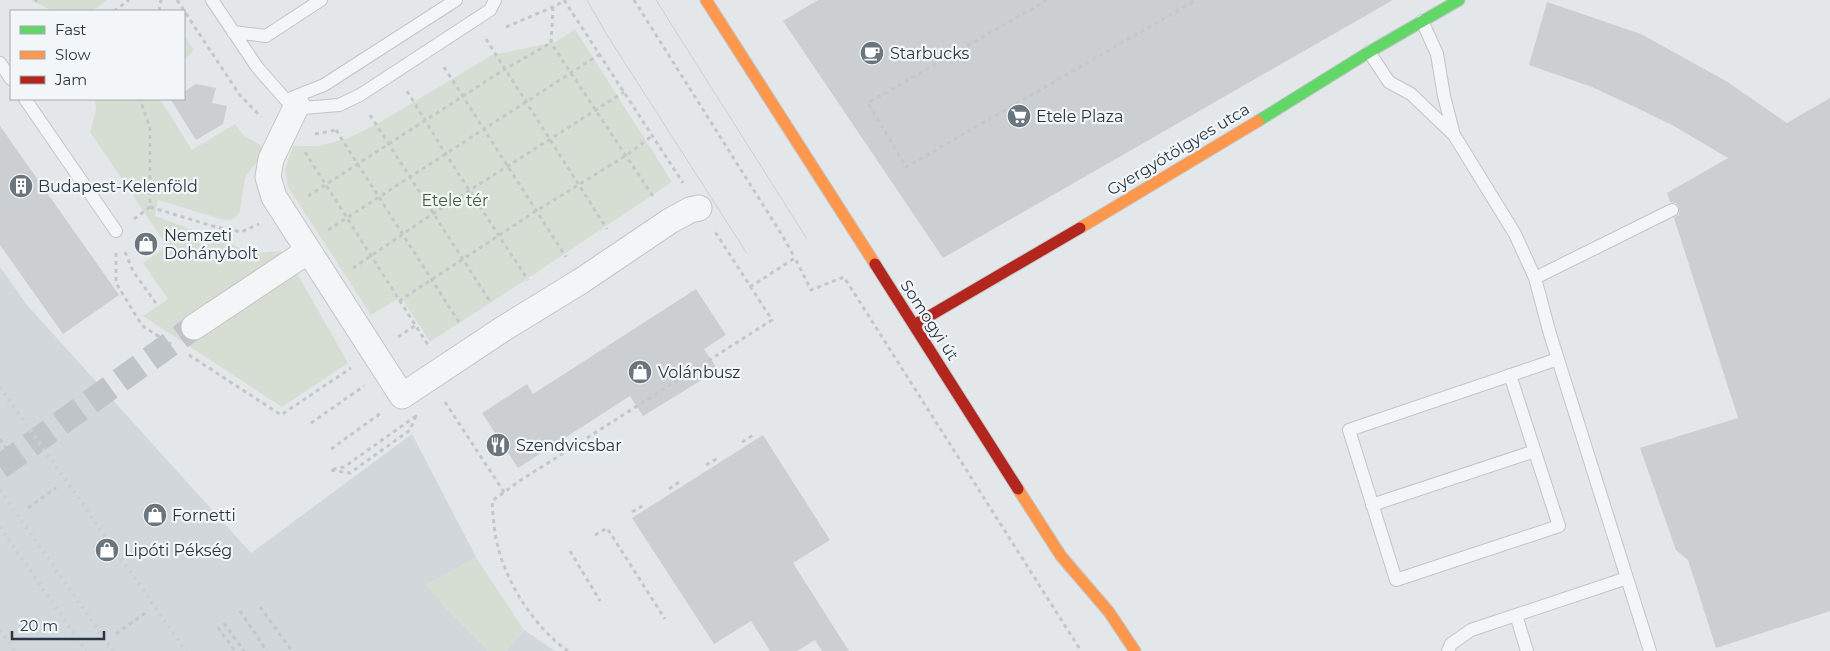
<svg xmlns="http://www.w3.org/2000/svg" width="1830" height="651" font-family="Montserrat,sans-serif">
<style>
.built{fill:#d2d7dc}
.green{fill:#d6ded4}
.building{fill:#cccfd2}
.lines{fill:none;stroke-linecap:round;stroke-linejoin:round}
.street-tunnel{stroke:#bfc4c8;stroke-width:25;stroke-dasharray:25 12;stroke-linecap:butt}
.lane-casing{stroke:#c2c5c7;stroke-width:14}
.street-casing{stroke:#c2c5c7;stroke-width:27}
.fast-casing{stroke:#c2c5c7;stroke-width:13}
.slow-casing{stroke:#c2c5c7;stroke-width:13}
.jam-casing{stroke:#c2c5c7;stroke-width:13}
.path{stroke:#c3c7c9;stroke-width:3;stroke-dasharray:4 4;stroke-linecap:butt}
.lane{stroke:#f3f5f6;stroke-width:12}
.street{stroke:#f3f5f6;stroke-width:25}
.fast{stroke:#63d668;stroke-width:11}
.slow{stroke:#ff974d;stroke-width:11}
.jam{stroke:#b3261e;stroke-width:11}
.tram{stroke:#cccfd1;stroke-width:1}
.rail{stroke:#cccfd1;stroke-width:4;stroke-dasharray:2.5 5;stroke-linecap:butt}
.labels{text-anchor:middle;stroke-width:4.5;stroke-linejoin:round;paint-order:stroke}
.poi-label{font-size:16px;fill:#293744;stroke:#f2f6f8;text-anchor:start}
.street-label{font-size:16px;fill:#293744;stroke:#f2f6f8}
.park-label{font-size:16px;fill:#446135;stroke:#f2f6f8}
</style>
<rect width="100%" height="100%" fill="#e4e7e9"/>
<path class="built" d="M0,267L27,305L251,553L412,434L476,557L427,585L446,608L489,651H0Z
M524,630L555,651H506Z"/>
<path class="green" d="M31,0H108L92,11H52Z
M575,29L672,182L527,279L430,342L401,297L371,315L288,187L285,169L293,146H319L348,138L377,124L492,55L556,42Z
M184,35L193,49L190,55L184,59Z
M95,99H160L192,150L235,124L244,136L261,145L264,152L245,178L240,211L236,217L231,220H224L158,200L155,216L254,253L281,251L286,254L348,363L282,407L143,316L168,299L143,263L167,246L90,132L96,110Z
M476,557L524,630L506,651H489L446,608L426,585Z"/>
<path class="building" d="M818,0H1393L943,258L783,21Z
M1547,2L1641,34L1726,81L1787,123L1830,98V611L1716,648L1688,560L1676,550L1640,448L1738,418L1674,218L1679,214V207L1676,203L1670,202L1667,193L1728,158L1674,126L1639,109L1592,87L1529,65Z
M196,84L216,88L212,103L227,106L223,124L196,140L171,100L184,99V92Z
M0,126L119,295L63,334L0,245Z
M696,289L726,335L704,349L718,370L643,416L630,396L518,468L482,413L527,384L533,394Z
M763,435L830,540L793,563L849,651H822L815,640L797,651H770L751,621L714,644L632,518Z"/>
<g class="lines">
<path class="street-tunnel" d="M0,467L194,327"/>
<g class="lane-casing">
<path id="lane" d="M212,0L257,67L286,100L303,108L339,105L360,95L490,10L495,0
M1422,21L1437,54L1444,96L1454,135L1515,234L1535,278L1550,334L1650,651
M233,32L266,36L321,0
M1369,52L1389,82L1411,94L1454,135
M0,63L11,79
M25,99L116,231
M286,100L324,85L456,0
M1535,278L1672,210
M1510,375L1559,526L1396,580L1349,430L1558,359
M1372,505L1535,451
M1516,615L1527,651
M1448,651L1451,644L1471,630L1627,578"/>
</g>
<g class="street-casing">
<path id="street" d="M297,105L271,159L268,177L274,197L402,396L506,327L581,281L670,221L690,210L699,208
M194,327L308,251"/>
</g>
<g class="fast-casing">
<path id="fast" d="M1258,121L1369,52L1459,0"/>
</g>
<g class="slow-casing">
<path id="slow" d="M706,0L875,264
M1080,228L1258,121
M1018,489L1061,556L1109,612L1135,651"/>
</g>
<g class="jam-casing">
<path id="jam" d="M875,264L1018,489
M914,325L1080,228"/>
</g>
<path class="path" d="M177,0L239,94L261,117
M564,0L683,183
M634,0L782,235L795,258
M1047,0L868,103L906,167L1196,0
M36,2V0
M553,7L551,43L654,198
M114,11L129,0
M159,11L161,0
M506,27L553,7L566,0
M486,39L607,229
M444,67L566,257
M407,91L445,153L528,280
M370,115L491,303
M336,130L460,324
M315,134L336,130
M305,152L428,345
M308,196L505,69L551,43
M150,207L216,227L237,231L241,232L259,224
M134,219L150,207V128L140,99
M328,230L600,54
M125,252L133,271L158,306
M116,253V283L138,319L144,327L171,344
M353,268L434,213L624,92
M750,287L795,258L811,290L844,277L1081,651
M399,301L536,211L627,155L652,136
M398,337L416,325
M189,355L281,415L351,368
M445,402L504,492
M416,416L410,430L350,473L330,470L344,467Z
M311,423L364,386
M0,439L6,448
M742,442L755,434
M331,449L381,413
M706,465L718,458
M669,489L681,481
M28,508L56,488
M632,512L644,505
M595,535L607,528L665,619
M570,551L600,601
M260,607L292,651
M240,611L267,651
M224,623L244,651
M218,627L235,651
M116,634L145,613
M568,651C536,629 507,584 498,547C494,532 493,516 492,501L518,482L772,320L714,230"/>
<use href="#lane" class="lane"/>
<use href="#street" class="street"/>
<use href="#fast" class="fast"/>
<use href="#slow" class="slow"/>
<use href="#jam" class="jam"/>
<path class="tram" d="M587,0L607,35L746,252
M656,0L807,239"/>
<path class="rail" d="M0,387L186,651
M0,490L113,651
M0,527L86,651
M0,630L15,651"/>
</g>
<defs>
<g id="cafe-disc" transform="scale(1.25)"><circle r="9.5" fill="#6a757e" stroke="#f2f6f8"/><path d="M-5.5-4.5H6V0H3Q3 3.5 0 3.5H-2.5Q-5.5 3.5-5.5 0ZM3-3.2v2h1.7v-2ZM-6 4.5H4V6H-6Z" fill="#fff"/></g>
<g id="supermarket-disc" transform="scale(1.25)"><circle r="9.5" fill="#6a757e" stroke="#f2f6f8"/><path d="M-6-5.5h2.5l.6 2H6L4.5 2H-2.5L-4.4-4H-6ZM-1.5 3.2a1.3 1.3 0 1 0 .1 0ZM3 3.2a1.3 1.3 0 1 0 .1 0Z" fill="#fff"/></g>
<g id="building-disc" transform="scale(1.25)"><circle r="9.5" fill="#6a757e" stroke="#f2f6f8"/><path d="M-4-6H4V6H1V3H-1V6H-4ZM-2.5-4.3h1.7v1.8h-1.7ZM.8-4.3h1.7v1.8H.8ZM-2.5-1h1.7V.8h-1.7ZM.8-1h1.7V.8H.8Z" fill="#fff"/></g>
<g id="shop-disc" transform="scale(1.25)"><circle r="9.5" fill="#6a757e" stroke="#f2f6f8"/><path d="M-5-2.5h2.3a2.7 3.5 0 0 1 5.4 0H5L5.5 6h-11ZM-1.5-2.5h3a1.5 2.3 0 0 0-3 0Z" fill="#fff"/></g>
<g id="restaurant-disc" transform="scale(1.25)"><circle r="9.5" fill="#6a757e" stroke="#f2f6f8"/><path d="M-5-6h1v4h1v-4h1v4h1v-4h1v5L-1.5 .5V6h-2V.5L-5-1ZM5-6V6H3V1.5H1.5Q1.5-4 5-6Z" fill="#fff"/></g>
</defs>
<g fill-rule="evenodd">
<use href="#cafe-disc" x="872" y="53"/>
<use href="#supermarket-disc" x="1019" y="116"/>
<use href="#building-disc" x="21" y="186"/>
<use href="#shop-disc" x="146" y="244"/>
<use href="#shop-disc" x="640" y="372"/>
<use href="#restaurant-disc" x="498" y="445"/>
<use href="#shop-disc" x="155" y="515"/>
<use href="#shop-disc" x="107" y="550"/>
</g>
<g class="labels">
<g class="poi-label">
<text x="890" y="59">Starbucks</text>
<text x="1036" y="122">Etele Plaza</text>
<text x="38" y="192">Budapest-Kelenföld</text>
<text x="164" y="241">Nemzeti<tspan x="164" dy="18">Dohánybolt</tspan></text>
<text x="658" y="378">Volánbusz</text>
<text x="516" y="451">Szendvicsbar</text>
<text x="172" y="521">Fornetti</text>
<text x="124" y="556">Lipóti Pékség</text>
</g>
<g class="street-label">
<text transform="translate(1178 149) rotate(-31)" y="6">Gyergyótölgyes utca</text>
<text transform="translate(930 320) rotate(57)" y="6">Somogyi út</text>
</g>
<g class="park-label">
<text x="455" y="206">Etele tér</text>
</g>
</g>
<rect x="10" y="10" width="175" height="90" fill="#f2f6f8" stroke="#a2aab0"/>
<rect x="20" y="26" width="25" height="8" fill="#63d668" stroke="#a2aab0"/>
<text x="55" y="35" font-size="15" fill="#293744">Fast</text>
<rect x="20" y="51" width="25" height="8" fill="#ff974d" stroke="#a2aab0"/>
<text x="55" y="60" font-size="15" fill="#293744">Slow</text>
<rect x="20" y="76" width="25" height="8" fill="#b3261e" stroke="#a2aab0"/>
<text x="55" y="85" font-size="15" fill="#293744">Jam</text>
<path d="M12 631v8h92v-8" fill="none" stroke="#293744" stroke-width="2.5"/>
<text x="20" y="631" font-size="15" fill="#293744" stroke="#f2f6f8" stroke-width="4" paint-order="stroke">20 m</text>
</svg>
